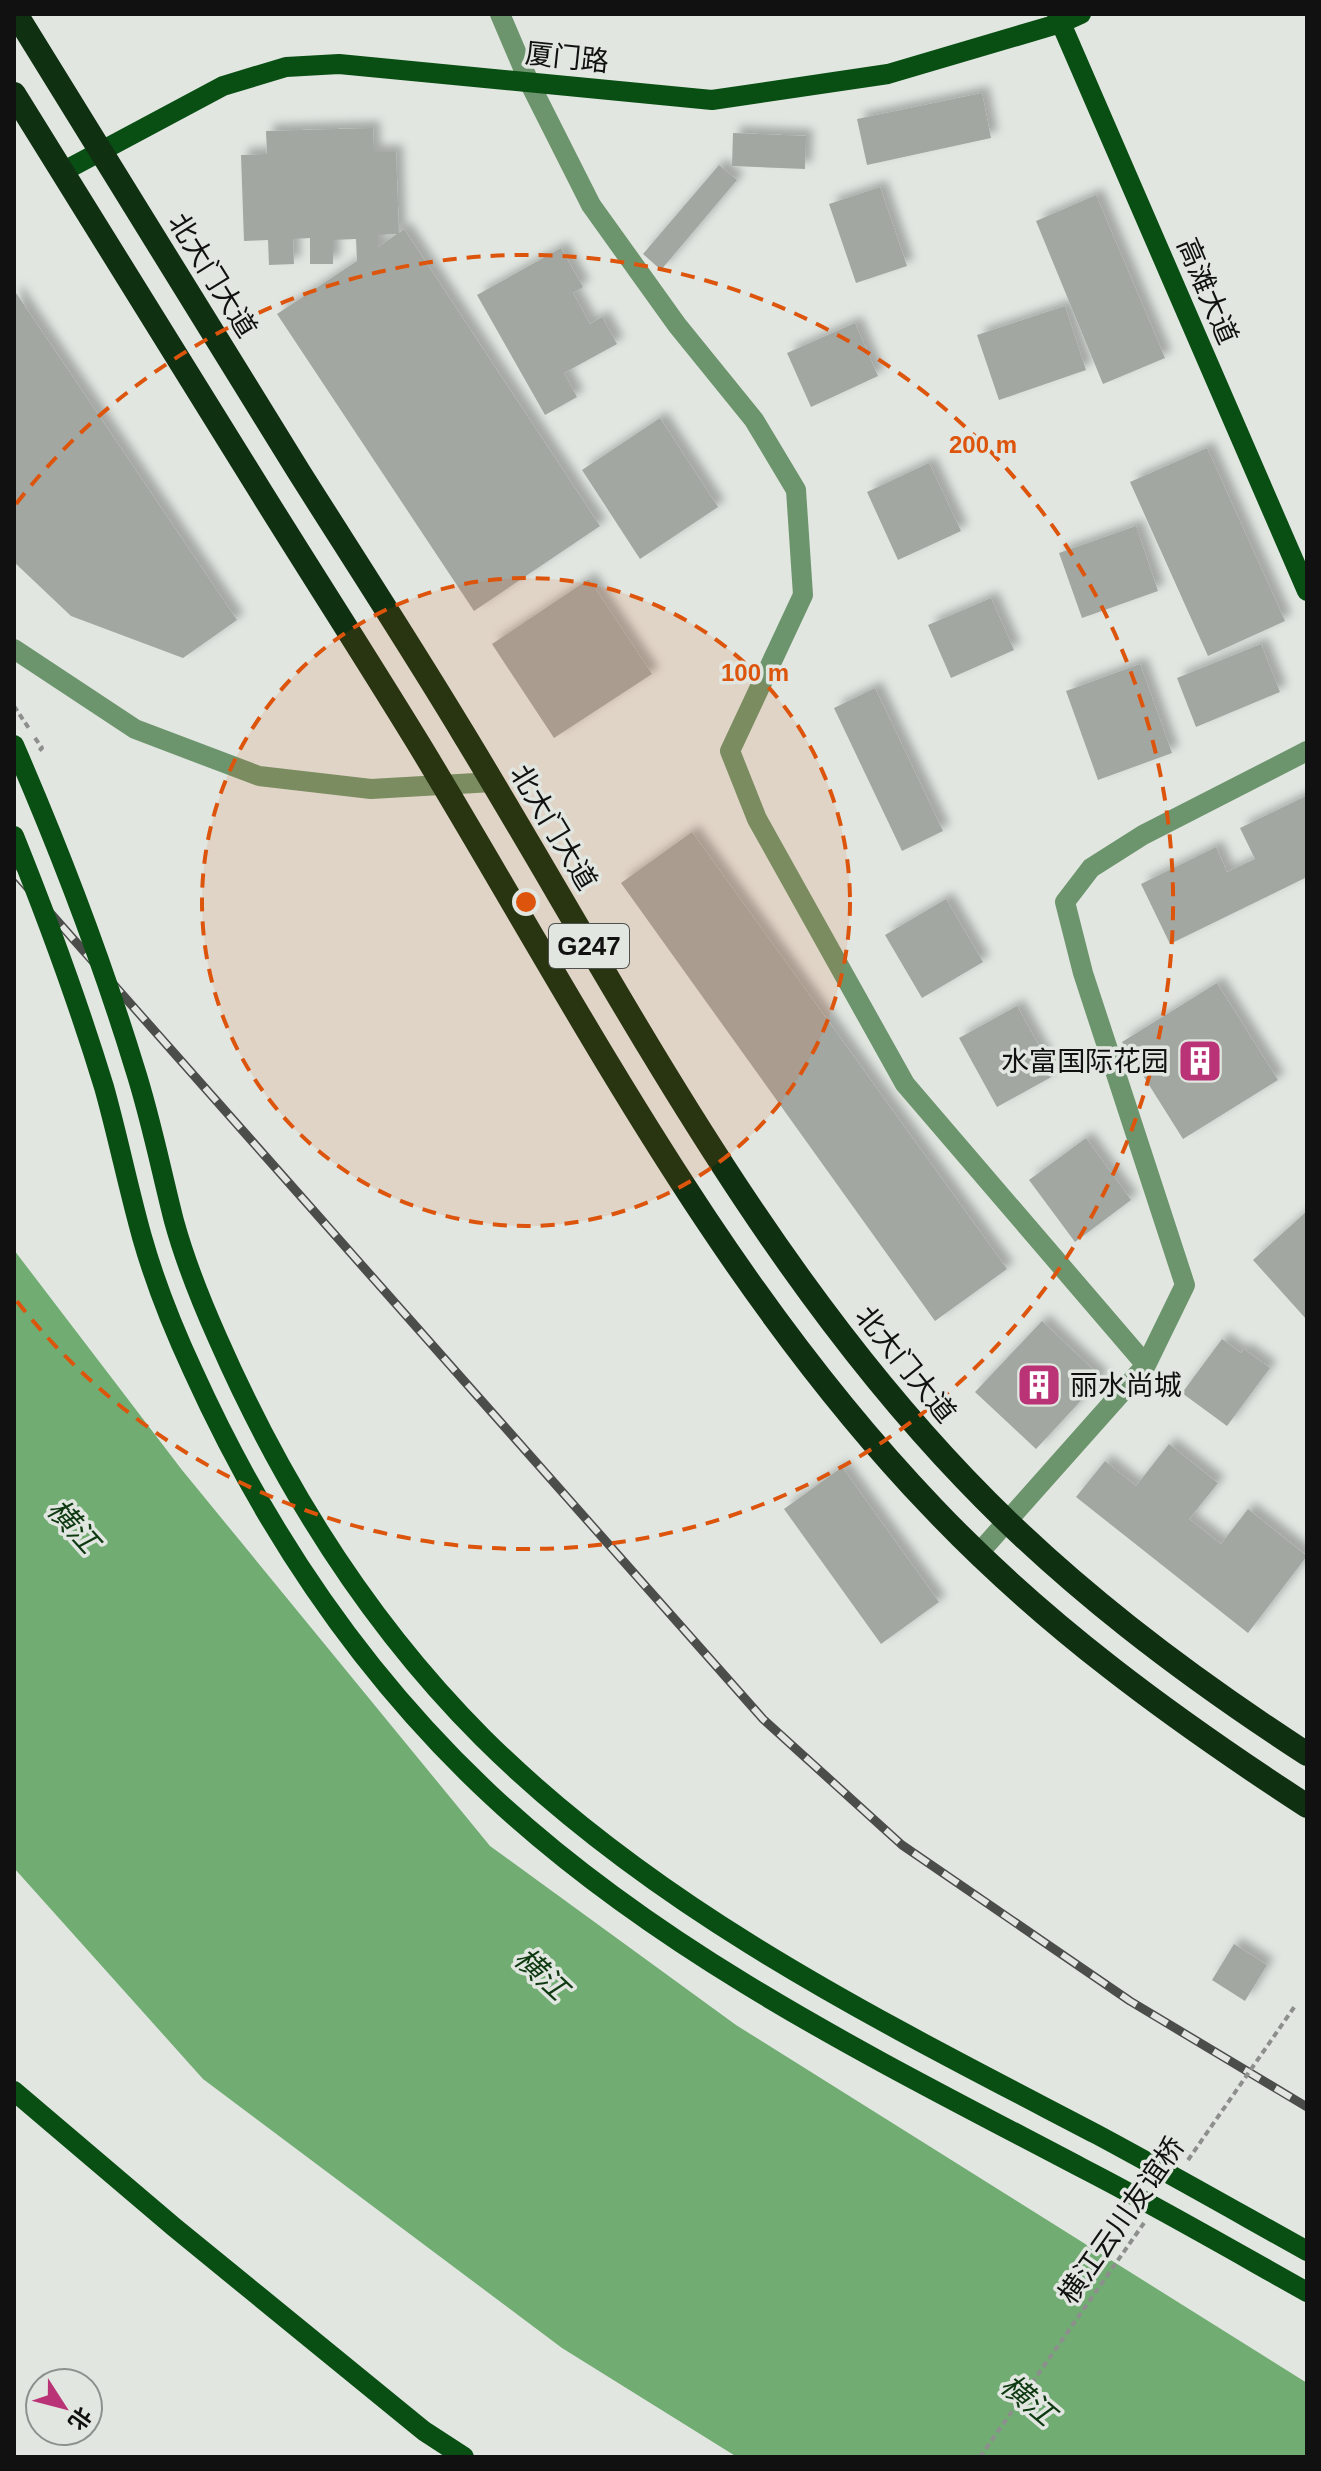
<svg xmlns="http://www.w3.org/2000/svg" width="1321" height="2471" font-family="Helvetica,'Noto Sans SC',sans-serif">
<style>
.water{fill:#71ad72}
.building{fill:#a3a7a2;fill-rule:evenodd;filter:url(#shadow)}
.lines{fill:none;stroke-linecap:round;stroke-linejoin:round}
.path{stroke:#8c8f8c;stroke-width:4;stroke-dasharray:6 4;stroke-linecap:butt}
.minor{stroke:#6d956d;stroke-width:20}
.major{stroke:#094f13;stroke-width:20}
.highway{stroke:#103012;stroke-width:24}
.rail-casing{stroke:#4b4d4b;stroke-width:9}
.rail{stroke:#e1e6e1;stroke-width:6;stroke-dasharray:18;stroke-linecap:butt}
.path-bridge{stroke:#8c8f8c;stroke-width:4;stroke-dasharray:6 4;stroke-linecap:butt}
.major-bridge{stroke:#094f13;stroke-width:20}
.ring{fill:none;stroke:#dd550c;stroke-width:4;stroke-dasharray:14 10}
.labels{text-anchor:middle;stroke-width:7;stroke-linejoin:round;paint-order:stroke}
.shield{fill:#e1e6e1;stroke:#4f514f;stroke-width:2}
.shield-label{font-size:26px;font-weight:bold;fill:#101110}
.street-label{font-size:28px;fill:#101110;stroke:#e1e6e1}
.poi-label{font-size:28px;fill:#101110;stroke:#e1e6e1;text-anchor:end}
.water-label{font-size:30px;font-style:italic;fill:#0e3911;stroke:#e1e6e1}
.centre{fill:#dd550c;stroke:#e1e6e1;stroke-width:4}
.ring-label{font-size:24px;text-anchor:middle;font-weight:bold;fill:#dd550c;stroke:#e1e6e1;stroke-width:7;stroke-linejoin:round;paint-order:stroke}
</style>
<defs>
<filter id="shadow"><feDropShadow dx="7" dy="-7" stdDeviation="4" flood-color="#0004"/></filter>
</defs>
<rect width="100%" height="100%" fill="#e1e6e1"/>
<path class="water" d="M14,1250L182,1470L490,1846L736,2025L1307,2383V2457H737L562,2348L203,2079L14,1868Z"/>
<path class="building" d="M982,93L991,138L867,165L857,119Z
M373,128L374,152H396L399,233L404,229L600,526L474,611L277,314L357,261L356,239L333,240V264H310V238L293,239L294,264L269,265L268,240L244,241L241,155L267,154L266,131ZM397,234L378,247V235Z
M733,133L806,136L805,169L732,166Z
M719,165L737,180L661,270L643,254Z
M880,187L907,266L856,283L829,204Z
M1096,195L1165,358L1103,384L1036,221Z
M561,248L583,287L573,293L590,324L602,317L617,344L564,373L577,397L545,415L477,295Z
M14,290L237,620L183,658L71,616L14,562Z
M1065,306L1086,370L999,400L977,335Z
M855,323L878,376L811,407L787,353Z
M660,418L718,507L640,559L582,470Z
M1207,448L1285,621L1208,656L1130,482Z
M929,463L961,531L898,560L867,492Z
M1136,526L1158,591L1082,618L1059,553Z
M589,579L652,674L554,738L492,644Z
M991,598L1014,650L951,678L928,625Z
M1261,644L1280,692L1196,727L1177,678Z
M1140,664L1172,753L1098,780L1066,691Z
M875,688L943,831L902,851L834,708Z
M1306,796L1307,877L1170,944L1141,884L1216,847L1227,872L1255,859L1240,828Z
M692,832L1007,1269L935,1321L621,883Z
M946,899L983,962L922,998L885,935Z
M1217,983L1278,1080L1183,1139L1122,1042Z
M1017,1006L1055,1075L997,1107L959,1038Z
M1086,1138L1131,1200L1075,1242L1029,1180Z
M1307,1211V1320L1253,1260Z
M1042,1321L1102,1378L1036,1449L975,1392Z
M1222,1339L1241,1353L1244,1349L1270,1368L1227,1426L1182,1393Z
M1169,1444L1218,1483L1189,1519L1221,1544L1248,1509L1307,1556L1248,1633L1076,1497L1105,1461L1136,1486Z
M842,1467L939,1602L881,1644L784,1509Z
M1234,1944L1267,1965L1245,2001L1212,1980Z"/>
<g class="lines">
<path class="path" d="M14,706L30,730
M35,738L42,748L37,753"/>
<path class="minor" d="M500,14L529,82L591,205L677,325L754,420L796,490L803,595L730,751L757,819L905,1084L1146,1365
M14,649L135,729L259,776L371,789L493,782
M978,1554L1146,1365L1185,1285L1083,973L1065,902L1091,868L1143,835L1307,751"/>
<path class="major" d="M1057,14L1307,591
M62,172L223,86L286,67L339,64L712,100L888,74L1061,23L1081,14
M14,2091L174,2227L424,2431L464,2457"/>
<path class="highway" d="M16,14C110,167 204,320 299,472C354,559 410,645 463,733C618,988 756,1261 965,1479C1067,1586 1184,1674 1307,1754
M14,94C96,227 178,360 261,492C315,579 370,664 423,751C580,1011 721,1287 933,1508C1044,1625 1172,1718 1307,1806"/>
<g class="rail-casing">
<path id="rail" d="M14,872L763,1719L902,1845L1130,2001L1307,2107"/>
</g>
<use href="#rail" class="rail"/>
<path class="path-bridge" d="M1188,2160L1295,2006
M980,2457L1144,2223"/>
<path class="major-bridge" d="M14,745C60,851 101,958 135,1069C151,1119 161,1170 174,1221C185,1261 201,1301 218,1339C282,1485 369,1624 483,1738C658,1912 880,2021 1096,2134C1167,2172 1237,2212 1307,2251
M14,836C47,918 78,1002 104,1087C118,1137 128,1187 142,1237C155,1283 173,1328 193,1371C265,1530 364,1677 493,1797C664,1956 877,2060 1082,2168C1158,2207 1232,2250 1307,2292"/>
</g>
<circle cx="526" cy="902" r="324" fill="#dd550c" fill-opacity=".12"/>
<g class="ring">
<circle cx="526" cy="902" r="324"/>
<path d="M16 504A647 647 0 1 1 16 1300"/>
</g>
<defs>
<g id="building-square" transform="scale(2.3)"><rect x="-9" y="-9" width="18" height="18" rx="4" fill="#b93376" stroke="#e1e6e1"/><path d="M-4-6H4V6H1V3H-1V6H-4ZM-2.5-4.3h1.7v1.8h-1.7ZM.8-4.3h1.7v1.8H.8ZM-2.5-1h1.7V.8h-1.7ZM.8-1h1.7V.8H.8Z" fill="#fff"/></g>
</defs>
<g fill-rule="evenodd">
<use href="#building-square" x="1200" y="1061"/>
<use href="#building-square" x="1039" y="1385"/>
</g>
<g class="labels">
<rect class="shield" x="549" y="924" width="80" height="44" rx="6"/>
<g class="shield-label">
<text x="589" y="955">G247</text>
</g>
<g class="street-label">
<text transform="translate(567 57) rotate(6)" y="10">厦门路</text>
<text transform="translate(213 275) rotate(58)" y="10">北大门大道</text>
<text transform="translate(1208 291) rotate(67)" y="10">高滩大道</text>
<text transform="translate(554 827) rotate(59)" y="10">北大门大道</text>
<text transform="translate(906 1364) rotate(51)" y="10">北大门大道</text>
<text transform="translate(1121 2220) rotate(-55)" y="10">横江云川友谊桥</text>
</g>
<g class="poi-label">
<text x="1169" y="1071">水富国际花园</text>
<text x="1070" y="1395" text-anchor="start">丽水尚城</text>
</g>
<g class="water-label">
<text transform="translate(73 1526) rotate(48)" y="10">横江</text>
<text transform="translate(541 1974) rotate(43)" y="10">横江</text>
<text transform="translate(1028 2400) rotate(40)" y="10">横江</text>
</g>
</g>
<circle cx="526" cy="902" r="12" class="centre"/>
<g class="ring-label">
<text x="983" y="453">200 m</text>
<text x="755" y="681">100 m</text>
</g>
<rect width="1321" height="2471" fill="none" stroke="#101110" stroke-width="32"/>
<g transform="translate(64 2407) rotate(126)"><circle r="38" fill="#e1e6e1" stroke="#8d918d" stroke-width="2"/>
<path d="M0-6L14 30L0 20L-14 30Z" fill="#b93376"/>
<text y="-12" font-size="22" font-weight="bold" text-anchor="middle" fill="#101110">北</text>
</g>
</svg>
